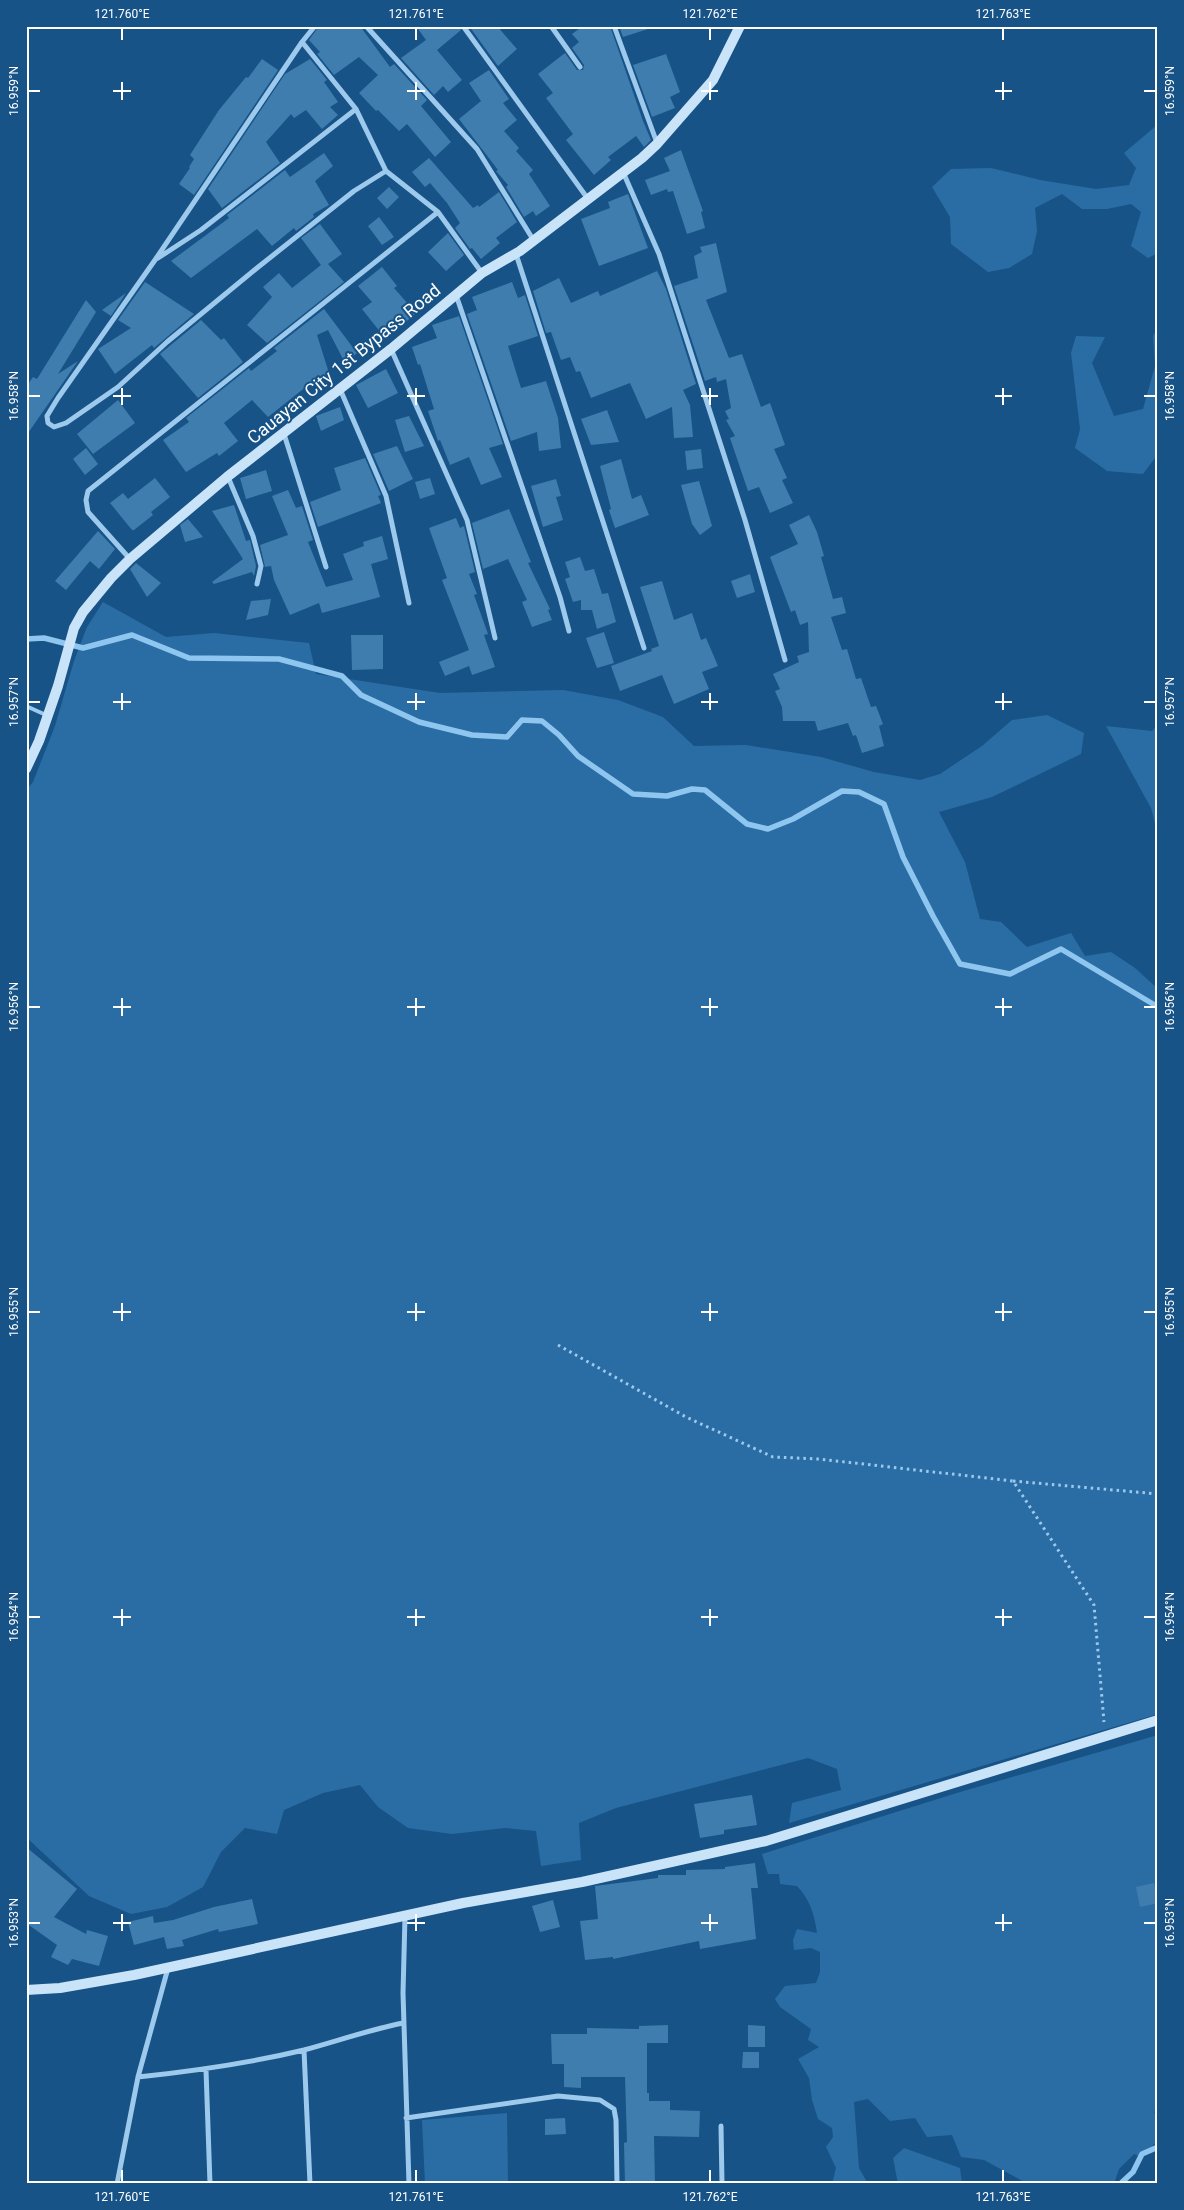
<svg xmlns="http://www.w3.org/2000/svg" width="1184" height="2210" font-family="Roboto,sans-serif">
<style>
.green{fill:#2a6da4}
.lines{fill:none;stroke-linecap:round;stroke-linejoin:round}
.stream{stroke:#8fc6f0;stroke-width:5.5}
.building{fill:#3f7daf}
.path{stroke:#9dc9ed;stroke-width:3;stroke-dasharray:2.5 4;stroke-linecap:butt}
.lane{stroke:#9dc9ed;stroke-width:4}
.street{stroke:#9dc9ed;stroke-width:5}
.secondary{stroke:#c9e3f9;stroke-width:10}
.ticks{fill:none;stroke:#fff;stroke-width:2}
.labels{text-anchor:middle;stroke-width:4;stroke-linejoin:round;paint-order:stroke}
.street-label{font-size:18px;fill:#fff;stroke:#175386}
.neatline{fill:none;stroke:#fff;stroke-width:2}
.ticks-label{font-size:12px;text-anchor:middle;fill:#fff}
</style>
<rect width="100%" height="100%" fill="#175386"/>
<path class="green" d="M1157,125L1158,253L1148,258L1131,246L1141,212L1131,204L1107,209H1082L1062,194L1035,208L1037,231L1032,254L1009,268L988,272L951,244L950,217L932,187L951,169L991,168L1040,180L1096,189L1129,185L1136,168L1124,153Z
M1158,326V454L1143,474L1107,471L1075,448L1080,429L1071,353L1076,336L1105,337L1092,363L1114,416L1143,409L1155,366L1153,336Z
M103,602L166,637L214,633L309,643L316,674L440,693L563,690L618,700L663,717L694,746L746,745L821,757L874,772L920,780L940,774L982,746L1012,720L1047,715L1084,733L1081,754L992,797L939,812L965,862L980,919L1001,922L1027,947L1071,933L1085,956L1111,952L1135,968L1158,989V1714L789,1823L792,1803L841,1790L837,1769L808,1758L616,1808L579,1823L581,1860L541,1866L536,1831L505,1828L452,1834L408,1828L378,1807L360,1785L323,1793L284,1810L277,1834L245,1828L221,1852L203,1887L167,1907L131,1914L89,1896L26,1837V790L33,782L55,726L74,661L87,627Z
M1158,725V835L1151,808L1106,726L1152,731Z
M1158,1735V2108L1154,2112L1158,2119V2143L1156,2142L1142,2158L1134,2154L1119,2169L1114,2184H1028L984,2160L961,2157L952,2135L927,2137L915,2118L890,2121L868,2099L854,2102L859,2168L868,2184H832L836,2168L826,2147L833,2137L832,2128L818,2119L812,2100L809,2078L798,2059L819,2047L808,2040L811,2029L780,2007L775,1999L785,1986L816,1983L820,1972V1952L811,1948L794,1950L793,1940L797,1929L817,1933C814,1913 810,1900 797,1886L780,1884L779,1874H768L762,1854L960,1792Z
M507,2113L508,2184H425L422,2120Z
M904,2148L960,2168L962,2184H898L893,2158Z"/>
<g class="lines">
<path class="stream" d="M26,482V487
M26,639L44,638L83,648L132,635L189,658L279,659L342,676L361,695L419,722L472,735L507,737L522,720L542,721L559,735L578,756L633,794L667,796L692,789L705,790L747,824L768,829L793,819L842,791L859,792L884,804L903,857L933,916L960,964L1010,974L1061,949L1158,1007
M1120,2184L1133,2172L1142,2154L1158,2147"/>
</g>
<path class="building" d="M319,26H360L390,67L394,64L427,100L421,106L451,142L435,157L407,124L399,131L378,110L376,111L359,93L378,75L359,57L334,75L317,54L320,52L309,40Z
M416,26H459L461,30L437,50L462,80L448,92L443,86L434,95L401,58L426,40Z
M469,26H497L517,49L498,66Z
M583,26H610L643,121L651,140L644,147L636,136L608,157L611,160L594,175L566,140L573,134L546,98L553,93L538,74L565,53L577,70H583L584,65L572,48L579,42L572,34Z
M619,26H648V29L623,37Z
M666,54L680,92L670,97L675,108L652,117L633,65Z
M262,59L278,70L194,195L179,184L190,168L189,167L194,159L190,155L219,110L246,77L248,78Z
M310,59L327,80L324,82L338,102L330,107L338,115L322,129L306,110L294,118L291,114L266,142L280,163L222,208L208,189L285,74Z
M489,70L509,99L503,103L517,120L504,131L519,148L516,151L533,170L529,174L550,206L536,216L533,211L524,217L506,187L508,185L496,171L498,170L459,119L481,101L469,83Z
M681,150L703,211L701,212L705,228L687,234L673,191L668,192L667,189L651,195L645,180L670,171L664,158Z
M324,153L333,166L315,181L329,205L313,214L314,217L296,231L294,228L272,246L257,229L191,278L171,261L229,218L227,215L285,170L290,177Z
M429,158L473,208L478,205L479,207L499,192L517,222L496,238L500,243L481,259L472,248L470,249L455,228L460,223L447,203L430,183L425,187L412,172Z
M389,187L399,197L387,209L377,198Z
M628,194L648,248L599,266L581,219L610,208L608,202Z
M379,217L394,237L382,245L368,226Z
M320,224L342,254L328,264L344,282L267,343L247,325L272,297L263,287L279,273L292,288L321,265L301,238Z
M448,233L464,255L446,271L428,252Z
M716,243L727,292L706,300L729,358L742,354L761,407L770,403L785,445L774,449L787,478L782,480L793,503L770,513L759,487L748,491L730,438L735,436L726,420L729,419L725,411L731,408L726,379L717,382L716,377L705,381L674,286L698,278L694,256L702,252L700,247Z
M382,267L397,286L394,288L416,313L400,327L397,320L381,333L362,309L372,302L358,286Z
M657,271L666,289L696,384L683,390L690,405L693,437L674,438L672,407L646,419L630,383L591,398L580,371L576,372L570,357L561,360L551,332L546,333L533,291L559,278L571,303L598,291L600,296Z
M145,282L194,314L154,348L152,345L115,374L98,349L131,328L118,320Z
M512,282L518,298L525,295L538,336L508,346L521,388L546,381L558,418L561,448L539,451L537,432L511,441L467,314L477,310L472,297Z
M126,293L111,316L102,310Z
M86,300L96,312L58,374L78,361L26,436V387L33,377L37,379Z
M324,309L357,353L345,363L328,330L317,335L329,373L314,385L312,382L268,417L252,400L224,423L238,441L219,456L217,453L186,472L163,440L189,422L186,418L249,368L251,371L277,351L274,348Z
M459,316L503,444L489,448L502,477L481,485L469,457L450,465L440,440L438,441L428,411L434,409L420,364L418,365L412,347L437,338L432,325Z
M201,320L221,340L224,338L243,362L198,398L160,354Z
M386,369L398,393L368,408L356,385Z
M118,400L135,423L93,454L77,434Z
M340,407L344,420L321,431L316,416Z
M607,410L619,442L591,445L581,419Z
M409,416L424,446L405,452L395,420Z
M397,446L413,479L389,491L373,454Z
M86,448L98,464L85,475L73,459Z
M701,449L703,468L687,470L685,451Z
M365,458L381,495L378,496L381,503L318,527L310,502L341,490L334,468Z
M621,459L632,499L641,495L649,515L615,528L609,510L611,509L600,466Z
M266,470L272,491L246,499L240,478Z
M155,478L170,497L151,512L153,515L134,530H132L110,503L123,493L128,499Z
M430,478L435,494L420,499L415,482Z
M556,479L561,496L556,497L563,520L543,527L531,486Z
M699,481L712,526L700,535L692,524L681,485Z
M288,490L296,508L302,506L313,540L308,542L326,587L353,580L343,554L364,546L363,542L382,536L388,559L371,564L380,597L322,613L319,603L290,615L274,580L271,566L265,567L260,545L288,535L272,496Z
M234,505L246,541L250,540L256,566L254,576L252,572L214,584L212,582L243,559L212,511Z
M509,509L531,562L528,563L550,609L548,610L552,620L532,627L522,602L527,600L508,559L483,569L472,523Z
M809,515L817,532L824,556L821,557L833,599L842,597L846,613L831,617L842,650L847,649L856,679L861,678L871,707L876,706L883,724L879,726L884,746L862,753L856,735L853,736L848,723L818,731L815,721H783L782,707L775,691L780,689L773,674L799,662L797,656L809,652L808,622L800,625L795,610L791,612L770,557L798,544L789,525Z
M456,518L460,528L464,526L475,572L469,574L477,594L474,595L488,634L484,635L495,667L472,675L469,666L445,676L439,662L469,650L442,580L447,578L429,528Z
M188,519L203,537L185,542L180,525Z
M98,531L115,549L99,569L90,561L66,590L55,581Z
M580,557L585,571L594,569L602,594L608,593L616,622L597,629L592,610H581V600L573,602L565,579L570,577L565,562Z
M136,563L161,583L147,597L130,569Z
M750,574L755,592L737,598L731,581Z
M662,581L674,620L692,613L701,640L706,638L718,666L702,672L709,689L674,704L662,675L620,691L611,666L652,651L651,649L659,646L640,587Z
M271,599L268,615L246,620L251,601Z
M604,632L614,663L597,668L586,638Z
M351,635H383V669L352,670Z
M752,1795L757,1825L724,1830V1834L700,1838L694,1804Z
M26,1847L77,1889L54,1917L86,1934L87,1930L108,1936L99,1966L72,1959L68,1965L51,1957L57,1945L26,1923Z
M755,1863L758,1888H751L756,1939L700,1949L699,1941L613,1959V1957L585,1960L580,1921L598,1919L595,1886L658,1878V1875H686V1870L725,1869V1867Z
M1154,1883L1158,1903L1140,1907L1136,1887Z
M252,1899L258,1924L219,1932L218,1929L182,1940L184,1946L167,1949L164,1937L134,1945L128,1922L153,1916L154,1923L173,1920L214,1907Z
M553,1900L560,1927L540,1932L532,1906Z
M668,2025V2043H647V2093H649V2101H670V2110L700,2111L699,2137L654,2136L655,2184H625L624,2143L627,2142L625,2077H581V2088L564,2087V2064H552L551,2034H587V2028L639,2029V2026Z
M748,2025L765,2026V2047H748Z
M743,2052H759V2068H742Z
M565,2118L566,2134L545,2135V2119Z"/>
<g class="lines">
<path class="path" d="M558,1345L686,1417L773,1457L819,1459L1013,1481L1094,1605L1104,1722
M1013,1481L1158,1494"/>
<path class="lane" d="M26,706L46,715"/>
<path class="street" d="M315,26L302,42L155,260L58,398L47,416L48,423L54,427L66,423L118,387L167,342L257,268L354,191L386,171
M366,26L477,149L534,241
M463,26L588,199
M551,26L580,67
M614,26L657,143
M302,42L356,109L386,171L438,212L482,273
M623,172L659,254L745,520L785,660
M516,254L644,648
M158,258L201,230L356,109
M456,295L560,597L569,631
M391,349L467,520L495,638
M340,389L386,496L409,603
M284,434L326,567
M228,477L253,536L261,566L257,584
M130,559L88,512L86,500L88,491L438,212
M405,1916L403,1993L409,2184
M304,2050L310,2184
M206,2070L210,2184
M138,2077L168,1968
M406,2118L558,2096L600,2100L614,2109L616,2120L617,2184
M721,2126L722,2184
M117,2184L138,2077C194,2071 250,2063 304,2050C337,2041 369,2030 403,2023"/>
<path class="secondary" d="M26,769L39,741L58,686L74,628L83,612L111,578L130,559L227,477L391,349L482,273L520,251L642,158L657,144L713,80L740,26
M26,1990L60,1988L134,1975L463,1903L582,1882L766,1841L1158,1720"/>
</g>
<path class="ticks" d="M122,28V40M416,28V40M710,28V40M1003,28V40M122,82V100M416,82V100M710,82V100M1003,82V100M28,91H40M113,91H131M407,91H425M701,91H718M995,91H1012M1144,91H1156M122,388V405M416,388V405M710,388V405M1003,388V405M28,396H40M113,396H131M407,396H425M701,396H718M995,396H1012M1144,396H1156M122,693V710M416,693V710M710,693V710M1003,693V710M28,702H40M113,702H131M407,702H425M701,702H718M995,702H1012M1144,702H1156M122,998V1016M416,998V1016M710,998V1016M1003,998V1016M28,1007H40M113,1007H131M407,1007H425M701,1007H718M995,1007H1012M1144,1007H1156M122,1303V1321M416,1303V1321M710,1303V1321M1003,1303V1321M28,1312H40M113,1312H131M407,1312H425M701,1312H718M995,1312H1012M1144,1312H1156M122,1609V1626M416,1609V1626M710,1609V1626M1003,1609V1626M28,1617H40M113,1617H131M407,1617H425M701,1617H718M995,1617H1012M1144,1617H1156M122,1914V1931M416,1914V1931M710,1914V1931M1003,1914V1931M28,1923H40M113,1923H131M407,1923H425M701,1923H718M995,1923H1012M1144,1923H1156M122,2170V2182M416,2170V2182M710,2170V2182M1003,2170V2182"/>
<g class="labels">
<g class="street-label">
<text transform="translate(344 364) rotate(-39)" y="6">Cauayan City 1st Bypass Road</text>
</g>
</g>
<rect width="1184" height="2210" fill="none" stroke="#175386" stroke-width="55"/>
<rect x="28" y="28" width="1128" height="2154" class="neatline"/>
<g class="ticks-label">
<text x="122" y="18">121.760°E</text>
<text x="416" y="18">121.761°E</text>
<text x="710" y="18">121.762°E</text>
<text x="1003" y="18">121.763°E</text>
<text transform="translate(14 91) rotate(-90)" y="4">16.959°N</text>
<text transform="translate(1170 91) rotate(-90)" y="4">16.959°N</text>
<text transform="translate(14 396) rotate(-90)" y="4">16.958°N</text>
<text transform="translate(1170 396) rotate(-90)" y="4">16.958°N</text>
<text transform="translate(14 702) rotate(-90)" y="4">16.957°N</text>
<text transform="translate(1170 702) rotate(-90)" y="4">16.957°N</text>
<text transform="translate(14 1007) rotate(-90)" y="4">16.956°N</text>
<text transform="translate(1170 1007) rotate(-90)" y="4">16.956°N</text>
<text transform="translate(14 1312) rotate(-90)" y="4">16.955°N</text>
<text transform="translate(1170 1312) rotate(-90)" y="4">16.955°N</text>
<text transform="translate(14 1617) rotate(-90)" y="4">16.954°N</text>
<text transform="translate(1170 1617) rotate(-90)" y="4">16.954°N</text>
<text transform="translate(14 1923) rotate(-90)" y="4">16.953°N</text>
<text transform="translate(1170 1923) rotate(-90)" y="4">16.953°N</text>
<text x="122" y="2201">121.760°E</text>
<text x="416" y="2201">121.761°E</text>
<text x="710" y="2201">121.762°E</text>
<text x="1003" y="2201">121.763°E</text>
</g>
</svg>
